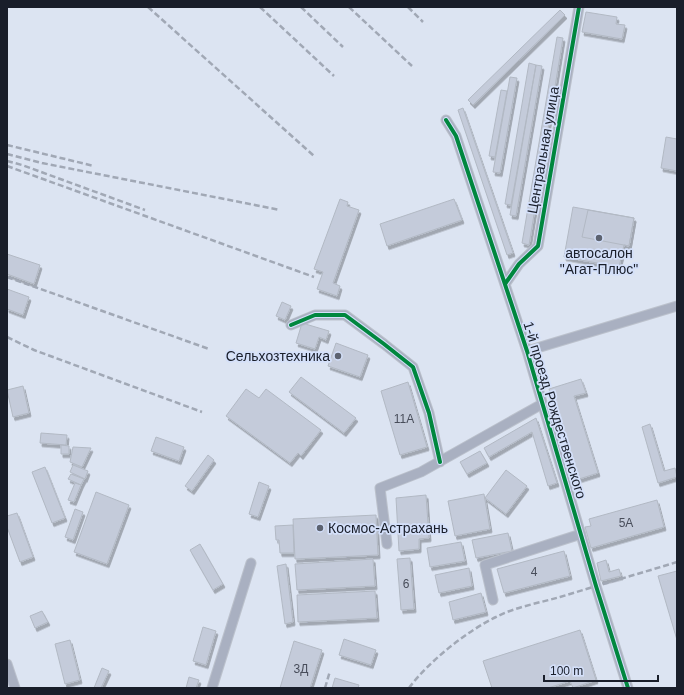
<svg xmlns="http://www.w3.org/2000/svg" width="684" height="695" font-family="Arial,sans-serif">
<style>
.building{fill:#c4cbda;stroke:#b2b9c4;filter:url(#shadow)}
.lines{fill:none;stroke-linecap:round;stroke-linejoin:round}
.street-casing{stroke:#bbc1cc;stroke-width:11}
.street{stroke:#a9b0c1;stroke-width:9}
.rail{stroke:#a1a8b5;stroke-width:2.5;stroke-dasharray:6 3;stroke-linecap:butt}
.cycleway-casing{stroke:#d4e0fa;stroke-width:6}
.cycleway{stroke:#00873e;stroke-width:4}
.poi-dot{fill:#5d6370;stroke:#d4e0fa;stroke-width:1.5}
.labels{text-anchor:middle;stroke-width:3.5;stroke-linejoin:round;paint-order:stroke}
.number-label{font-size:12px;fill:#484d5a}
.street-label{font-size:14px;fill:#191e2a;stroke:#d4e0fa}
.poi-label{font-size:14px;fill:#191e2a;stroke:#d4e0fa}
</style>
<defs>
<filter id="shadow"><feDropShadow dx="2" dy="3.5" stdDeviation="0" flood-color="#0004"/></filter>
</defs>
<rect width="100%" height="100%" fill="#dce4f2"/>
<path class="building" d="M560,10L565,15L473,105L468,100Z
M586,12L617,17L616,24L625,25L622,39L582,32Z
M557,37L563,38L529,245L522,243Z
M529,63L536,65L511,205L505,204Z
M536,65L542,66L516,216L510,215Z
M510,77L517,78L500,173L493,172Z
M501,90L507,91L495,157L489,156Z
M463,108L513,253L507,255L458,110Z
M666,137L677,139V171L661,168Z
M340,199L348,202L347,206L359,210L333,283L340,286L337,296L317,289L323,272L314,269Z
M454,199L462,220L387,246L380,224Z
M573,207L634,218L629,246L624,245L619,267L564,257Z
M588,210L634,218L629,246L582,237Z
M7,254L40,265L34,284L7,274Z
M7,289L29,297L23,315L7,309Z
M282,302L291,306L285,320L276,316Z
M302,323L329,331L326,340L319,337L315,349L296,343Z
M336,343L368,355L360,377L328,366Z
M301,377L356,418L344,433L289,392Z
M581,379L586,393L574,396L598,473L576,480L549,389Z
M408,382L427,447L400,455L381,391Z
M23,386L29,413L13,417L7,390Z
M246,389L259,398L266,389L321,430L301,456L298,453L290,463L226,416Z
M536,418L557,483L548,486L532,432L489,457L484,448Z
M650,424L664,471L675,468L677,477L658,483L642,427Z
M41,433L67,435L66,445L40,443Z
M156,437L184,447L179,461L151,451Z
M61,445L69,446V454H61Z
M73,447L91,448L82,467L70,462Z
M480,451L487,463L467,474L460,462Z
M208,455L214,460L192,491L185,486Z
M73,465L88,471L85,479L70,472Z
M45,467L65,518L52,523L32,472Z
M506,470L527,486L506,514L485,498Z
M71,474L84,479L81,485L68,479Z
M259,482L269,486L258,517L249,514Z
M75,483L81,485L74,502L68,500Z
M96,492L129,505L107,564L74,552Z
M484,494L490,529L455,536L448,501Z
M426,495L429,538L419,539V549L399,551L396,498Z
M657,500L664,527L591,548L585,527L591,526L589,519Z
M75,509L83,512L73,540L65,537Z
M17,513L33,557L20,562L7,527V516Z
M376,515L378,555L295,559L293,519Z
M293,525L294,553H280L279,540H276L275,526Z
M508,533L512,551L476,558L472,540Z
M461,542L465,561L430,567L427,548Z
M200,544L223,584L213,590L190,550Z
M564,551L570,576L504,593L497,569Z
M410,558L414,609L401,610L397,559Z
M373,559L375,586L297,590L295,564Z
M606,560L609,572L619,569L621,576L601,581L597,563Z
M286,564L293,622L285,624L277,566Z
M469,568L472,586L439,593L435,575Z
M677,571V640L658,576Z
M375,591L377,618L298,622L297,595Z
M481,593L486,612L453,620L449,602Z
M42,611L48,622L35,628L30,616Z
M203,627L216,631L206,665L193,661Z
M580,630L596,680L573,688L570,681L548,688H492L483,661Z
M344,639L376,650L371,665L339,655Z
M70,640L80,680L65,684L55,644Z
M294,641L322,650L310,688H280Z
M102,668L109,671L101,688H94Z
M189,677L199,680L196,688H186Z
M335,678L359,685L358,688H332Z"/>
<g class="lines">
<g class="street-casing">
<path id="street" d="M446,120L456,136L527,351L596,586L628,688
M505,284L519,264L538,246L579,7
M291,325L315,315H345L384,344L413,367L429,413L440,462
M527,351L677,306
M387,544L380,488L421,472L542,404
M493,600L485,565L581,534
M7,664L15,688
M212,688L251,563"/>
</g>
<use href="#street" class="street"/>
<path class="rail" d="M148,7L314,156
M260,7L334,76
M301,7L343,47
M349,7L412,66
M408,7L423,22
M7,145L94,166
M7,154L42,163L280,210
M7,161L22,165L145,210
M7,166L314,277
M7,277L209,349
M7,337L34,350L202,412
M325,688L330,671
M409,688C428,662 467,631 496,617C515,607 539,603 560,597C599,585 638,574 677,562"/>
<g class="cycleway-casing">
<path id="cycleway" d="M446,120L456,136L527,351L596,586L628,688
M505,284L519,264L538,246L579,7
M291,325L315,315H345L384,344L413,367L429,413L440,462"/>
</g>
<use href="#cycleway" class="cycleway"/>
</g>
<g class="poi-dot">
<circle cx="599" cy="238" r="4"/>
<circle cx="338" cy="356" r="4"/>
<circle cx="320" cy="528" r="4"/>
</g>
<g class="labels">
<g class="number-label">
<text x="404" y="423">11А</text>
<text x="626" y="527">5А</text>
<text x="534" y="576">4</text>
<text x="406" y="588">6</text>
<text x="301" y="673">3Д</text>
</g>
<g class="street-label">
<text transform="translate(543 150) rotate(-80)" y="5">Центральная улица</text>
<text transform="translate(555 410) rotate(73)" y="5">1-й проезд Рождественского</text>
</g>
<g class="poi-label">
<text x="599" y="258">автосалон<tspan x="599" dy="16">"Агат-Плюс"</tspan></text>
<text x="330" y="361" text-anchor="end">Сельхозтехника</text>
<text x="328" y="533" text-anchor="start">Космос-Астрахань</text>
</g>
</g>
<rect width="684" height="695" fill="none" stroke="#191e2a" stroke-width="16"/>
<path d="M544 675v6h114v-6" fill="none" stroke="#191e2a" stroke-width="2"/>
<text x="550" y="675" font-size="12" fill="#191e2a" stroke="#d4e0fa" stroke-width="3" paint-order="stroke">100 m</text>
</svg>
